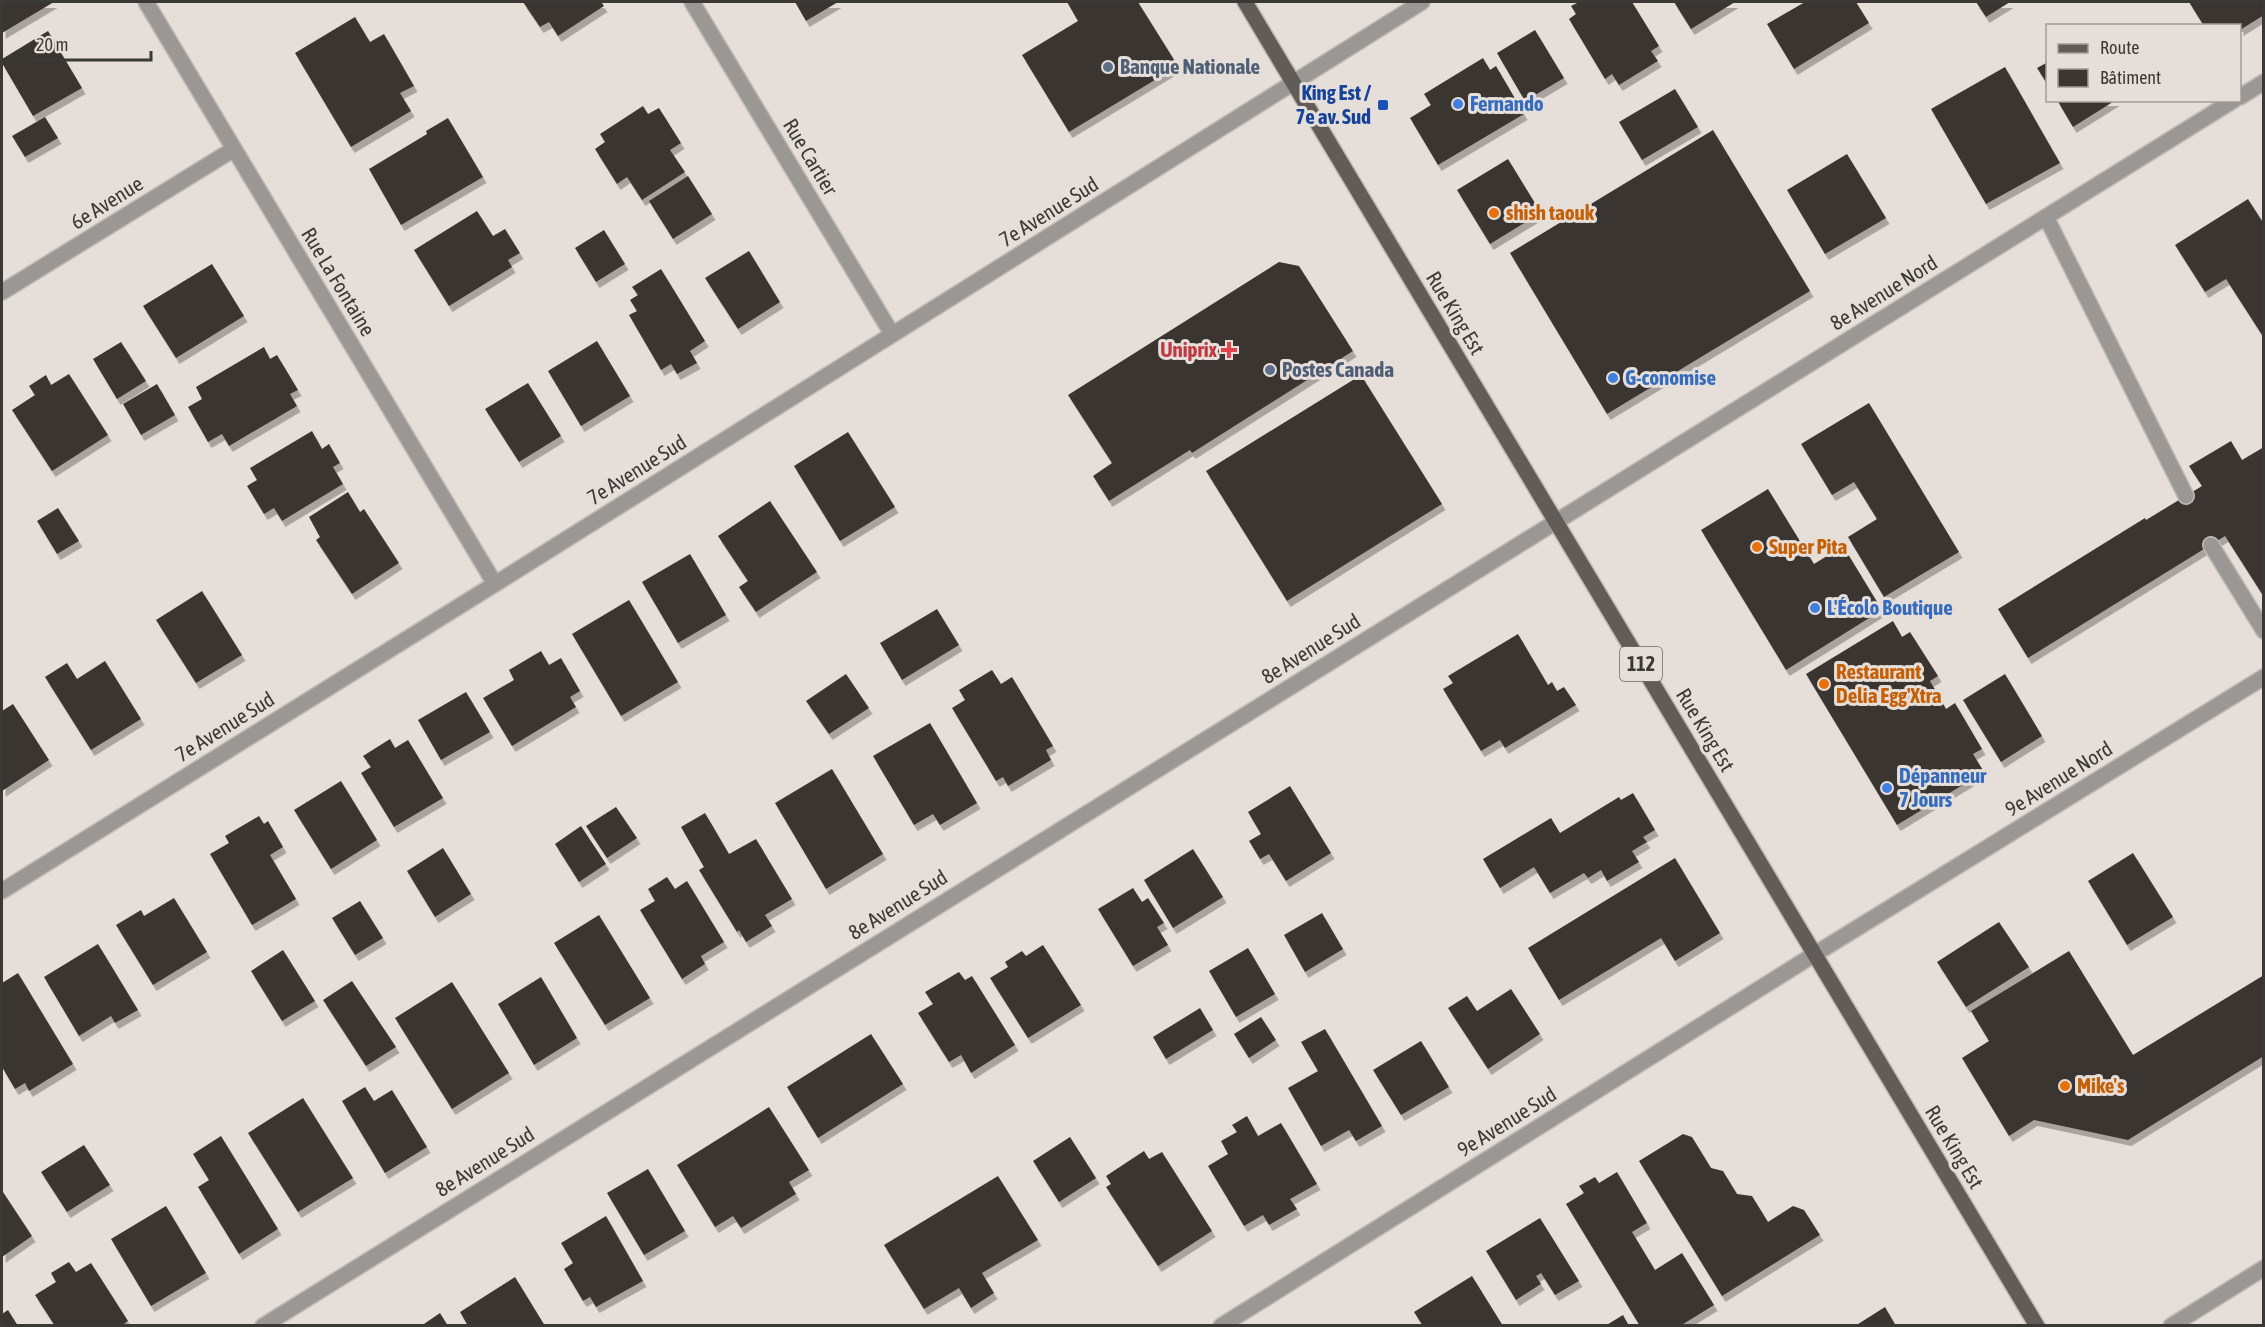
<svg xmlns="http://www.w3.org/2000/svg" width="2265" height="1327" font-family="'Asap Condensed',sans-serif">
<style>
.building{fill:#3b3632;filter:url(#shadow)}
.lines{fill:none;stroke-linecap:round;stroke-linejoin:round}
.lane-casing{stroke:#c0bab5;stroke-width:18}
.street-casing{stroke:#c0bab5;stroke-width:18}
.primary-casing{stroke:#c0bab5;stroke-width:18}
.lane{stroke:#9a9795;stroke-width:15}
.street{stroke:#9a9795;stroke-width:15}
.primary{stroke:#625c59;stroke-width:15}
.service-dot{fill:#5c6f8a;stroke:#e5ded9;stroke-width:2}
.shop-dot{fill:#3f7fe0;stroke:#e5ded9;stroke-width:2}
.transit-dot{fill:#1a4fb4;stroke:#e5ded9;stroke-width:2}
.food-dot{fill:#e8710a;stroke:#e5ded9;stroke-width:2}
.health-dot{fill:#e0444e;stroke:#e5ded9;stroke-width:2}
.labels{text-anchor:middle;stroke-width:6;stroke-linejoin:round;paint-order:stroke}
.shield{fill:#e5ded9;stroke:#6e6a67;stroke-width:1.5}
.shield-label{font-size:20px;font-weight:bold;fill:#3b3936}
.service-label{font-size:21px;font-weight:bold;fill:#4e5e75;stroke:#e5ded9;text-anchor:start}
.transit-label{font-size:21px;font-weight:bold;fill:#164399;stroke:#e5ded9;text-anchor:end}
.shop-label{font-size:21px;font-weight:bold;fill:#366cbe;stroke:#e5ded9;text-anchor:start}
.street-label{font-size:21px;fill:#3b3936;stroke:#e5ded9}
.food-label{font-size:21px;font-weight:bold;fill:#c56008;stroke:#e5ded9;text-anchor:start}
.health-label{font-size:21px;font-weight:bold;fill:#be3a42;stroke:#e5ded9;text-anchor:end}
</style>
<defs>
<filter id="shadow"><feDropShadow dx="3.5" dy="6" stdDeviation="0" flood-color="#0004"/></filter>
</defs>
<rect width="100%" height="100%" fill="#e5ded9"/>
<path class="building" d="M2,2H54L2,33Z
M523,2H601L604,6L558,36L549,22L540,27Z
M795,2H838L806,21Z
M1067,2H1138L1178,66L1069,132L1022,55L1078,21Z
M1579,2H1632L1659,46L1651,51L1658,61L1619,85L1612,74L1605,79L1569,19L1576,14L1571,6Z
M1674,2H1735L1691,29Z
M1805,2H1856L1869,23L1794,69L1767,24Z
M1976,2H2010L1986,17Z
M2189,2H2264V15L2240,30V26H2204Z
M355,17L370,42L384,34L414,86L400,93L411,111L351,147L295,53Z
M1535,30L1564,78L1525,101L1497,53Z
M48,31L82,88L33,116L2,63V59Z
M1483,58L1490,70L1496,66L1524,114L1438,165L1410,118L1431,105L1424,94Z
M2048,62V85L2037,68Z
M2005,67L2060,163L1986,204L1931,109Z
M1675,89L1698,127L1642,160L1619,122Z
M2057,100H2116L2073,127Z
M643,106L648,114L659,108L681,143L670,150L685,172L642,200L627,177L617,184L595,149L605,142L600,134Z
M45,117L58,138L25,157L12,136Z
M448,118L483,177L401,225L369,169L427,134L426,131Z
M1713,130L1810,291L1607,414L1510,253Z
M1847,154L1886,218L1825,254L1787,190Z
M1508,159L1541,213L1490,244L1457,190Z
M688,176L712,214L673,239L649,201Z
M2248,199L2264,224V338L2226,279L2205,292L2175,245Z
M477,211L493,236L505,229L520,253L508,260L512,267L449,306L414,250Z
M604,230L625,264L596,282L575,248Z
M749,251L780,302L738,329L705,278Z
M1279,262L1299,266L1353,351L1192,453L1190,450L1109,501L1093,476L1112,463L1068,395Z
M212,264L244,316L176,358L143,306Z
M661,269L705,341L690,351L697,363L677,374L671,364L661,370L629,315L637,311L630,300L638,295L632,287Z
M597,341L630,396L581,426L548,371Z
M121,342L146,381L117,399L93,359Z
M264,347L270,359L277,355L298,390L290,394L297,406L229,446L222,434L208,442L188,407L202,399L196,387Z
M69,374L108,435L52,471L12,410L35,395L29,386L46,375L51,385Z
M1361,375L1442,504L1287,601L1206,471Z
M528,383L561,436L519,462L485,409Z
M157,384L175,415L141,435L123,404Z
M1869,403L1959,552L1884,597L1848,537L1877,519L1854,482L1832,495L1801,444Z
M312,431L322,449L329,444L340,463L333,467L343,484L282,521L274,508L264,514L247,486L257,480L250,468Z
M848,432L895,507L840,541L794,466Z
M2231,441L2242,460L2264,447V597L2225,536L2028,658L1998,609L2145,518L2146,520L2202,486L2189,466Z
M1768,489L1814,564L1843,546L1882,610L1786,670L1701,530Z
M348,492L360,512L364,509L399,563L352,594L316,540L320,537L309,517Z
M770,501L817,572L756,612L739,587L748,581L718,536Z
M58,508L79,541L57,554L37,521Z
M690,554L726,615L678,643L642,582Z
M202,591L242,655L196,683L156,620Z
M629,600L678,682L621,716L572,634Z
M937,609L959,645L902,680L880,643Z
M1893,621L1902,637L1910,632L1938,676L1930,681L1946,709L1955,703L1982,749L1973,754L1984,772L1897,825L1806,674Z
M1518,634L1548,685L1552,682L1557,691L1564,687L1576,705L1505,748L1500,740L1481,751L1443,689L1453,683L1448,676Z
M541,651L549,665L561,658L580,691L570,697L576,707L512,746L483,698L514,680L509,670Z
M105,661L141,719L91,750L45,677L67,663L77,679Z
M992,670L1001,684L1012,677L1053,746L1046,750L1051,760L1008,786L1003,777L996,781L952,708L965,700L959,690Z
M846,674L869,708L829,734L806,701Z
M2005,674L2042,736L2001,762L1963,700Z
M466,692L490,732L441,760L418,720Z
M13,704L49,760L2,791V711Z
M930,723L977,803L940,825L933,814L914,825L873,756Z
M390,739L395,748L408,740L443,798L394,827L361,773L371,767L363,756Z
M832,769L883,854L826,889L775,803Z
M341,781L377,840L331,869L294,810Z
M1290,786L1331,853L1286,881L1269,854L1260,859L1249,841L1261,834L1248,812Z
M1633,793L1655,830L1643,837L1647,842L1632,851L1639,862L1607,881L1601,870L1588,878L1584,873L1550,893L1534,867L1500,888L1483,859L1551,818L1560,833L1619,797L1621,800Z
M616,807L637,838L607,858L586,826Z
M705,813L729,854L756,839L792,899L765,915L772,926L746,942L739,930L737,932L699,870L704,867L681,827Z
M259,816L264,824L268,821L283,847L270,855L296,899L252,925L210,854L229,843L225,836Z
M581,826L606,864L579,882L555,844Z
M443,848L471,894L435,917L407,871Z
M1193,849L1223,897L1173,928L1144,880Z
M2133,853L2173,917L2127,945L2088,881Z
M1675,858L1720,933L1675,961L1661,938L1559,1000L1528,948Z
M667,877L675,889L687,881L724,942L701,956L705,964L682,979L640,910L655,901L648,889Z
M1133,888L1142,902L1148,898L1164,923L1157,927L1168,945L1133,966L1098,909Z
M174,898L207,952L153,985L116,925L141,910L144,916Z
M360,901L383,938L355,955L332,918Z
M1322,913L1343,949L1305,972L1284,935Z
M599,915L650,998L605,1025L554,943Z
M1999,922L2029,967L1966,1007L1937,962Z
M98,944L138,1010L115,1023L111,1016L79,1036L44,977Z
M1043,945L1081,1005L1028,1038L990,978L1008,967L1005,962L1022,951L1026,956Z
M1248,948L1275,994L1236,1017L1209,971Z
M283,950L315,1001L282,1021L251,971Z
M2069,951L2133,1055L2264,975V1056L2128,1140L2034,1120L2009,1136L1962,1058L1989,1041L1971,1011Z
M959,972L965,980L972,976L1015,1045L971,1073L961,1055L949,1062L918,1013L933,1004L925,992Z
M18,973L73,1064L29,1091L25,1083L15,1089L2,1067V983Z
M541,977L577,1038L534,1065L498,1004Z
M352,981L396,1047L366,1066L323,1000Z
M452,982L509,1073L452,1109L395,1018Z
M1511,989L1540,1034L1488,1069L1448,1008L1467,996L1477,1011Z
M1200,1008L1213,1030L1166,1059L1153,1037Z
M1261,1017L1276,1040L1249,1058L1234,1034Z
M1325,1029L1382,1126L1356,1141L1349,1130L1321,1146L1288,1088L1318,1071L1301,1042Z
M871,1034L903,1084L818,1138L787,1087Z
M1421,1041L1449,1087L1401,1115L1373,1070Z
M365,1087L374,1101L392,1090L427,1147L385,1173L342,1101Z
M303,1098L353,1178L298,1212L248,1133Z
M769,1107L809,1170L789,1182L796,1194L741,1228L733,1216L715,1227L677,1165Z
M1247,1116L1258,1136L1281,1123L1317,1184L1290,1199L1297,1209L1269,1225L1263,1215L1244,1226L1208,1166L1228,1154L1221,1141L1237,1132L1232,1125Z
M1683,1134L1692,1137L1711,1168L1723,1171L1737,1194L1752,1196L1768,1222L1793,1206L1804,1210L1820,1235L1722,1296L1639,1161Z
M221,1136L278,1229L239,1254L198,1187L209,1180L193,1154Z
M1070,1137L1096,1178L1059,1202L1033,1161Z
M84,1145L110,1185L67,1212L41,1172Z
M1144,1151L1149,1159L1162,1152L1212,1231L1158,1266L1106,1187L1111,1184L1106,1176Z
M648,1169L685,1231L644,1255L607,1193Z
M1617,1172L1647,1223L1632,1232L1655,1270L1682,1253L1714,1305L1680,1326H1640L1566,1204L1584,1193L1579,1186L1595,1177L1599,1183Z
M998,1176L1038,1240L982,1273L994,1293L971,1308L959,1288L924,1309L884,1245Z
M3,1192L32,1236L2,1257V1194Z
M166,1206L206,1273L151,1306L111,1239Z
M606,1216L643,1281L596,1307L590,1297L583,1301L564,1269L573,1263L561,1243Z
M1540,1218L1579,1281L1555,1295L1541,1273L1536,1276L1541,1284L1516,1300L1486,1251Z
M69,1262L76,1272L91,1263L128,1321L121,1326H55L35,1295L56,1282L51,1273Z
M1472,1276L1503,1326H1423L1414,1312Z
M515,1277L545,1326H468L460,1312Z
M1885,1307L1896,1326H1855Z
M8,1310L18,1326H2V1314Z
M440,1313L448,1326H421Z
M1623,1315L1629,1326H1605Z"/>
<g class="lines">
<g class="lane-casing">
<path id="lane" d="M2046,217L2186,496
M2211,545L2264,631"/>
</g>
<g class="street-casing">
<path id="street" d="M146,2L495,584
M692,2L892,334
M2240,97L2264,82
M2,292L234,149
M2,891L495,584L1422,2
M263,1326L2234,100
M1221,1326L1815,954L2264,677
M2171,1326L2264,1268"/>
</g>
<g class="primary-casing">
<path id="primary" d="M1245,2L2037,1326"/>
</g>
<use href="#lane" class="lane"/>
<use href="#street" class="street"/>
<use href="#primary" class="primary"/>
</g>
<g class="service-dot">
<circle cx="1108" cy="67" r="6"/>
<circle cx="1270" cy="370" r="6"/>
</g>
<g class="shop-dot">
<circle cx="1458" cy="104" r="6"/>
<circle cx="1613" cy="378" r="6"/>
<circle cx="1815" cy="608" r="6"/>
<circle cx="1887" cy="788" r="6"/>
</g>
<rect class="transit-dot" x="1377" y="99" width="12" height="12" rx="3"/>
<g class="food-dot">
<circle cx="1494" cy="213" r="6"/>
<circle cx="1757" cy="547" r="6"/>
<circle cx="1824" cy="684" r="6"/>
<circle cx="2065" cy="1086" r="6"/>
</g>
<path class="health-dot" d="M1226 341h6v6h6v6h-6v6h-6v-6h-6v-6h6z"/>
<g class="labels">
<rect class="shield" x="1620" y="647" width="42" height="34" rx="4.5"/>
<g class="shield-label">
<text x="1641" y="671">112</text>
</g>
<g class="service-label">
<text x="1120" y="74">Banque Nationale</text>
<text x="1282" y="377">Postes Canada</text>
</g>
<g class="transit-label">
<text x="1371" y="100">King Est /<tspan x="1371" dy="24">7e av. Sud</tspan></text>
</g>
<g class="shop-label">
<text x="1470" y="111">Fernando</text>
<text x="1625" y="385">G-conomise</text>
<text x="1827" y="615">L'Écolo Boutique</text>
<text x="1899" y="783">Dépanneur<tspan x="1899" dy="24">7 Jours</tspan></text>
</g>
<g class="street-label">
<text transform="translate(810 157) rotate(59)" y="7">Rue Cartier</text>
<text transform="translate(107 203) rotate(-32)" y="7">6e Avenue</text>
<text transform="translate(1049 212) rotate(-32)" y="7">7e Avenue Sud</text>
<text transform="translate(338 282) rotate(59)" y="7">Rue La Fontaine</text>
<text transform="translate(1884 293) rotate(-32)" y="7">8e Avenue Nord</text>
<text transform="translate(1455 313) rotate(59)" y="7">Rue King Est</text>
<text transform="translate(637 470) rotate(-32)" y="7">7e Avenue Sud</text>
<text transform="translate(1311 649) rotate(-32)" y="7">8e Avenue Sud</text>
<text transform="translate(225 727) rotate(-32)" y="7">7e Avenue Sud</text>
<text transform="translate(1705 730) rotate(59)" y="7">Rue King Est</text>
<text transform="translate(2059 779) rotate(-32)" y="7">9e Avenue Nord</text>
<text transform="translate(898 905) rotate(-32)" y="7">8e Avenue Sud</text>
<text transform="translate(1507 1122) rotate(-32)" y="7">9e Avenue Sud</text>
<text transform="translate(1954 1147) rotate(59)" y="7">Rue King Est</text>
<text transform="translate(485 1162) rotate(-32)" y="7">8e Avenue Sud</text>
</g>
<g class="food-label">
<text x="1506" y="220">shish taouk</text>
<text x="1769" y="554">Super Pita</text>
<text x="1836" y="679">Restaurant<tspan x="1836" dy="24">Delia Egg'Xtra</tspan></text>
<text x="2077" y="1093">Mike's</text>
</g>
<g class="health-label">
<text x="1217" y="357">Uniprix</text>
</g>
</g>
<rect width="2265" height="1327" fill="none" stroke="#3b3936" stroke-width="6"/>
<rect x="2046" y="24" width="195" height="78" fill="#e5ded9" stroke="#a19c98" stroke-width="1.5"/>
<rect x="2058" y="44" width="30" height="9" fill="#625c59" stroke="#a19c98" stroke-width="1.5"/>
<text x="2100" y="54" font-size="18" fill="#3b3936">Route</text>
<rect x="2058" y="69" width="30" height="18" fill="#3b3632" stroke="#a19c98" stroke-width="1.5"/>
<text x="2100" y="84" font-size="18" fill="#3b3936">Bâtiment</text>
<path d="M27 51v9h124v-9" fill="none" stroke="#3b3936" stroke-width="3"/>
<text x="36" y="51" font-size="18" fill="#3b3936" stroke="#e5ded9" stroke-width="4.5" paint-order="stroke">20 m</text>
</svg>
